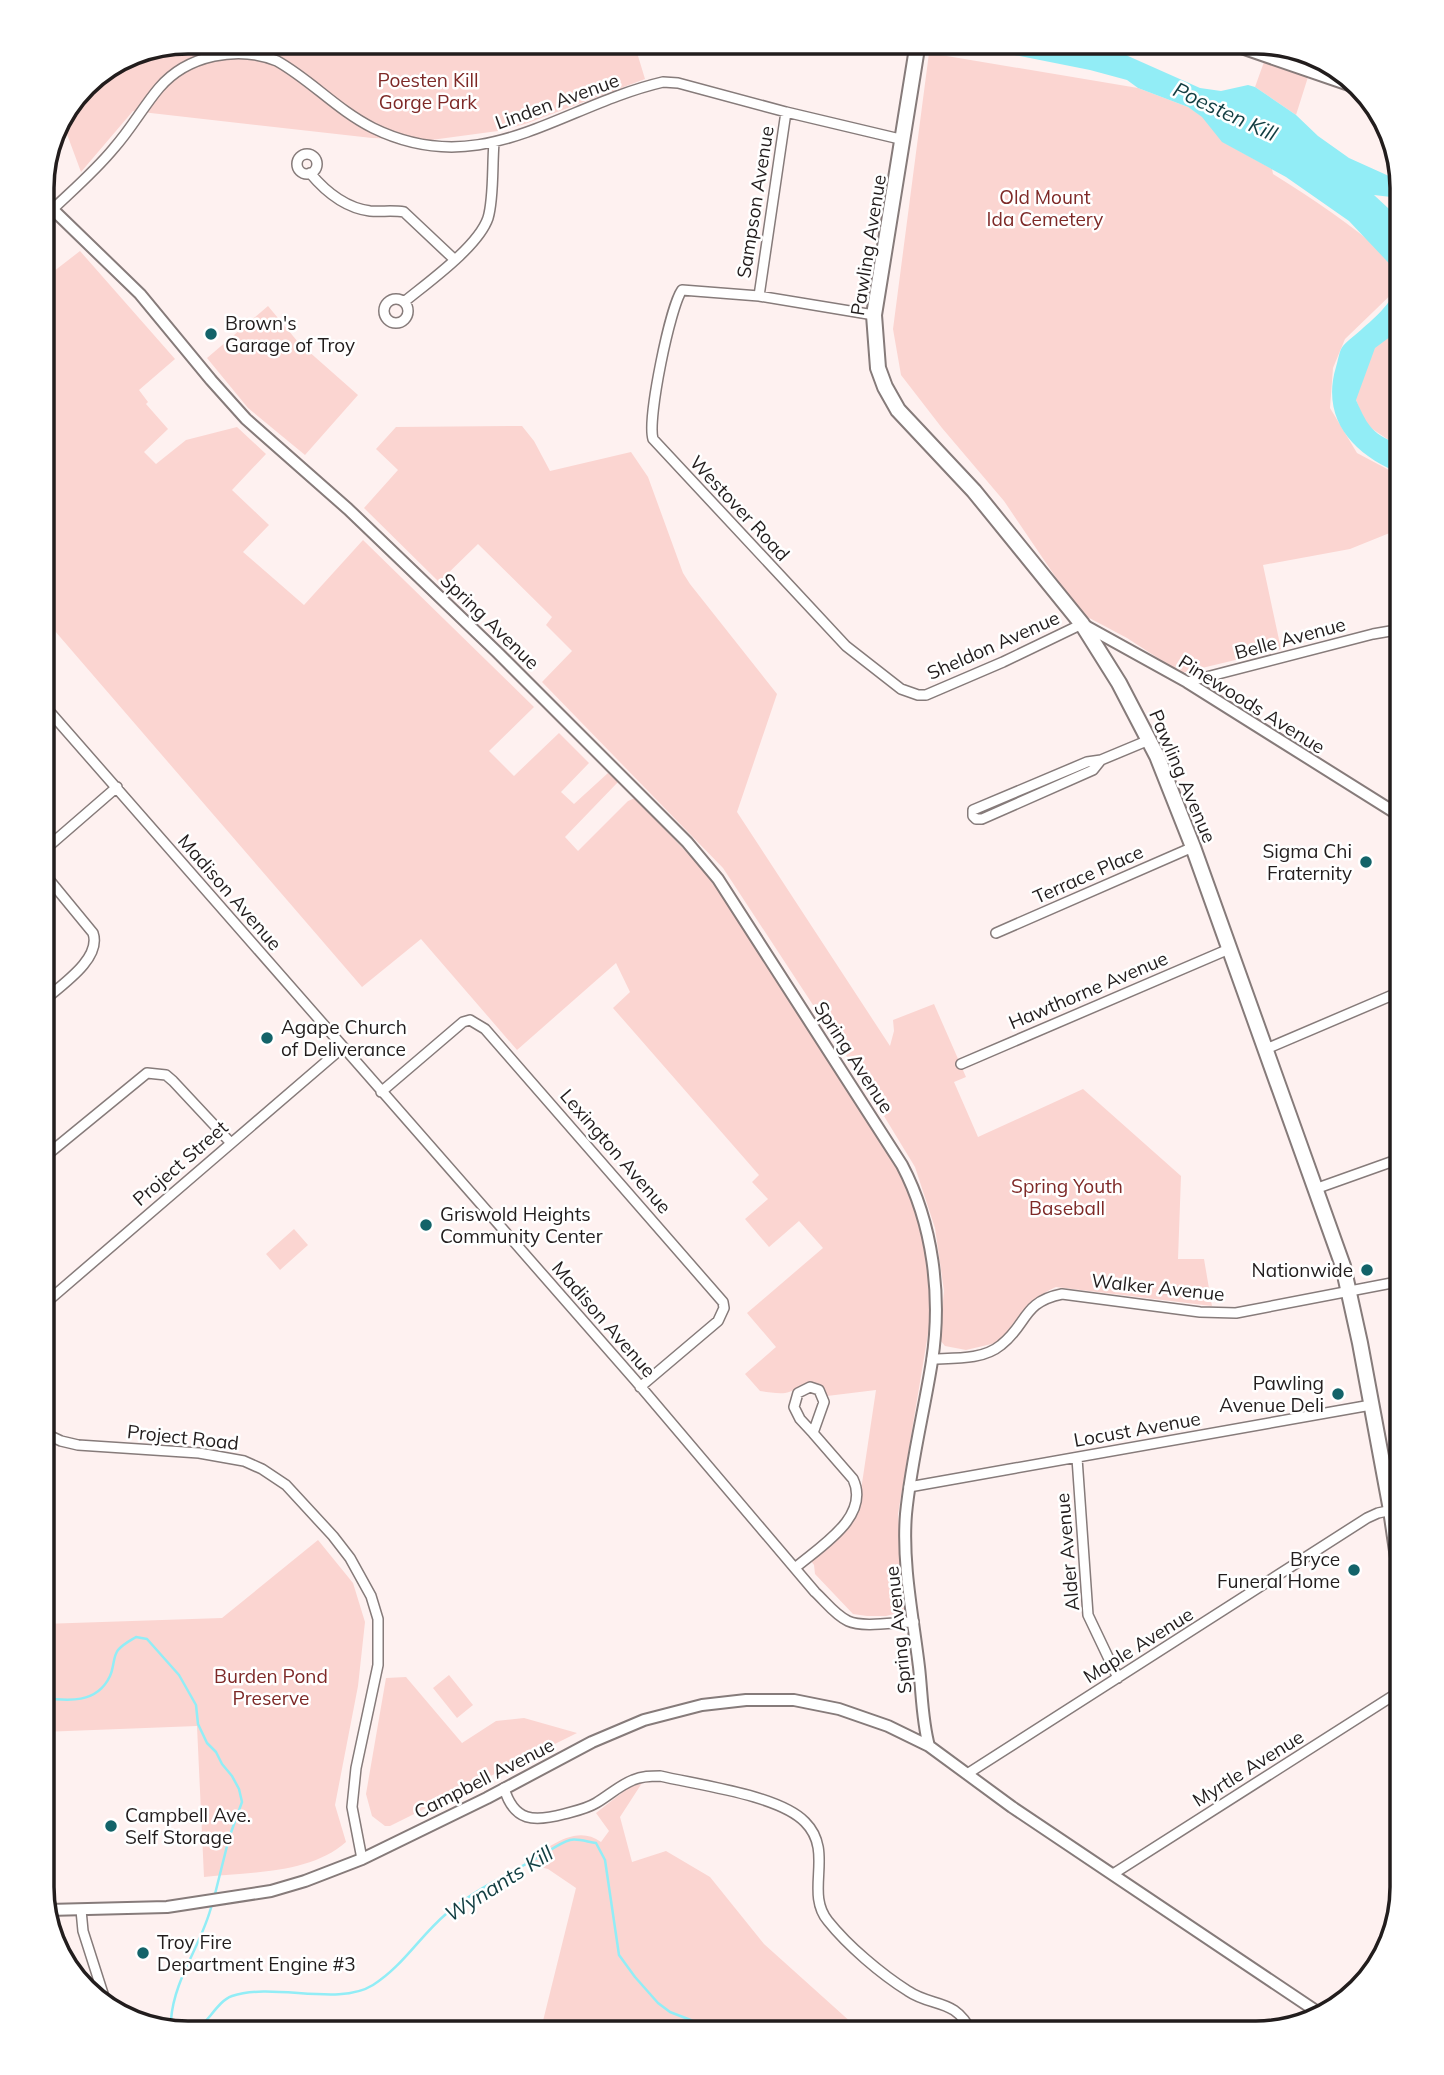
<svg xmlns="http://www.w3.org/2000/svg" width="1444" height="2075" font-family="Mulish,sans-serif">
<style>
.green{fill:#fbd5d1}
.water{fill:#92edf6}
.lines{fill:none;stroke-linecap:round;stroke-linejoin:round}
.stream{stroke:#92edf6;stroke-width:2.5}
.minor-casing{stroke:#867b7a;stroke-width:12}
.tertiary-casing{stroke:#867b7a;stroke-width:14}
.primary-casing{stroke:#867b7a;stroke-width:18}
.minor{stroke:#fff;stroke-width:9}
.tertiary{stroke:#fff;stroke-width:10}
.primary{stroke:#fff;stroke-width:14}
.poi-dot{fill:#136369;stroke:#fff;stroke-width:2.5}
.labels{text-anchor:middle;stroke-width:5;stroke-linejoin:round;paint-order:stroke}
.park-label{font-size:19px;fill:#7e2927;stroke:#fff}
.street-label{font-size:19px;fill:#221d1d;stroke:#fff}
.poi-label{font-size:19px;fill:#221d1d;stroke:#fff;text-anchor:start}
.water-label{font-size:21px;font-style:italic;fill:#113d41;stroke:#fff}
.rim{fill:none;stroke:#221d1d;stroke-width:3.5}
</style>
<rect width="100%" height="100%" fill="#fef1f0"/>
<path class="green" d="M188,42H488L590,49L635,46L645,79L525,124L498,131L431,140L372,138L133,111L81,172L61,118L91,78L132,53Z
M929,53L1138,88L1188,107L1227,133L1223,142L1272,169L1273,174C1319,203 1363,232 1402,270V284L1345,339L1333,368L1330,408L1357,453L1402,477V528L1350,549L1263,565L1281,649L1181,673L1127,638L1080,613L1004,501L942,428L901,375L893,329Z
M1264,62L1308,77L1296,115L1255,87Z
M80,251L175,359L139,390L148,402L146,404L168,429L144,452L156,464L186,440L237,427L266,454L232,490L269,525L243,552L304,605L363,540L534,707L489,751L514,776L559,733L589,763L561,792L574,804L608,773L618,782L565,837L578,851L628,801L635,798L712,879L905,1179C919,1218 930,1259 930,1301C930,1310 929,1319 929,1328L898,1514L906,1607L901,1612L886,1616H867L853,1614L815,1574L814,1565L811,1561L848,1528L858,1510L876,1390L827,1396L825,1390C809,1376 804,1386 789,1392C782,1395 768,1392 760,1391L745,1374L776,1347L747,1313L823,1248L799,1221L769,1247L745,1219L768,1199L752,1182L759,1175L613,1008L630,992L616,963L517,1050L421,939L362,987L42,616V289L51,277L49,275Z
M268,306L298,342L358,395L305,455L248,408L207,358Z
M1398,329H1402V449L1365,424L1355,397L1372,347Z
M522,426L534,441L550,471L631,452L648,477L683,573L690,584L777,694L737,812L890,1046L894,1031L893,1020L934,1004L966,1077L954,1082L978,1137L1083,1089L1181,1176L1178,1259H1204L1212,1306L1056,1287C1029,1299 1016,1319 1000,1342L966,1350L945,1346L939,1339L944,1291L935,1228L915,1167L859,1075L723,868L542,682L572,651L546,625L552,617L478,544L439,582L364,508L398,470L376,449L396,427Z
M294,1229L308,1245L280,1270L266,1254Z
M318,1540L353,1583L365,1622L358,1686L335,1805L346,1842C310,1874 250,1872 204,1877L197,1726L42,1732V1624L222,1618Z
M449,1675L473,1705L457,1718L433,1688Z
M406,1677L462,1743L496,1721L524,1718L577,1733L390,1826H385L372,1816L366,1794L386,1678Z
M642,1783L620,1817L632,1862L666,1851L710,1877L764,1944L863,2033H540L576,1888L548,1869L524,1863C547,1849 575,1823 601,1842L609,1831L596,1813L628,1788Z"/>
<path class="water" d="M949,42H1104L1128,56L1200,88L1221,91L1248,85L1255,87L1296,115L1318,136L1349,158L1400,181L1402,203L1391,197L1374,195L1402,221V277L1349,221L1286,177L1222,142L1202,117L1188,107L1138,88L1127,80L1090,70Z
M1402,277V328L1375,348L1356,400C1369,429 1372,433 1402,446V474C1355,456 1320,420 1336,367C1338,361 1339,351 1343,346C1348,340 1357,334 1363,328C1382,312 1393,300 1402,277Z"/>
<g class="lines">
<path class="stream" d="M42,1698C68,1701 97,1704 110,1676C114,1668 113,1656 118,1650C123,1644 131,1640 136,1637L147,1639L179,1675L196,1705L198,1724L207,1743L216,1752L222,1764L232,1776L239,1789L242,1802L229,1838L214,1898
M212,1904C202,1945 174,1978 171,2020C199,2054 209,2004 232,1996C274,1982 338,2007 373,1985C403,1966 420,1936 446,1914C473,1891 506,1875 537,1858C547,1853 559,1843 570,1840C577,1838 588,1842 596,1843L605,1860L619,1955L635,1977L658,2003L670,2012L724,2033"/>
<g class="minor-casing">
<path id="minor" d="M297 164a10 10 0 1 1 20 0a10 10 0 1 1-20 0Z
M310,173C325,191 346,208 370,211C381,212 393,210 404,212L455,260
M53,209C74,189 96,170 114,148C131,129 143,107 159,88C187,55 238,45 277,61C311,80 337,110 373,128C483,182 560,106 663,82L678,83L786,112L904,140
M759,296L786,112
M384 311a12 12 0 1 1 24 0a12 12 0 1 1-24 0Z
M404,302C427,283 478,247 488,218C494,198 492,165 494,143
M874,315L759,296L682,290C670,307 647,419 653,439L846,646L901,689L918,695H926L1003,662L1082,624
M1187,682L1373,634L1402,629
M42,703L635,1380L815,1592C825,1601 835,1615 848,1621C863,1628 896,1622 914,1622
M1101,760L1093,770L982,819H976L973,816V810L1087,762L1101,760L1149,740
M42,852L117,787
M996,933L1193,847
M42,1002C60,986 102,959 93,933L42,871
M1266,1049L1402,991
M961,1064L1229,949
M381,1092L463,1022L470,1020L485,1029L723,1302L724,1308L718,1321L640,1387
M42,1159L147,1073L166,1075L173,1081L230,1142
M1315,1189L1402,1158
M42,1306L342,1048
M932,1359C955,1358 983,1360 1001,1345C1028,1324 1022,1302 1062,1294L1200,1312L1236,1313L1402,1281
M810,1387L819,1390L824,1402L813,1433L800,1419L794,1407L798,1393Z
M42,1432L61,1441L78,1445L199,1453L244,1461L262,1469L286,1485L333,1536L350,1558L371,1596L378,1619V1665L356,1768L352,1807L362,1859
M1077,1458L1088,1615L1118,1678
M909,1487L1371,1405
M795,1568C819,1547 871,1517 853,1479L813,1433
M967,1774L1367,1518L1378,1513L1402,1508
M504,1788C514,1822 534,1822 564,1814C575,1811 586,1809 596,1803C608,1796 620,1785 633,1780C642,1776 651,1776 660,1776C698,1785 779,1795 805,1822C835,1852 804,1892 828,1921C848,1946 881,1974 908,1991C933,2008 955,1997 972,2033
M1113,1874L1402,1690
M81,1910L83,1931L107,2006"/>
</g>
<g class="tertiary-casing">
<path id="tertiary" d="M42,199L140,294L211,380L246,419L348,509L497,652L687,842L718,879L902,1165C933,1224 942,1296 932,1361C924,1412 911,1462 906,1514C902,1564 913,1617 919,1667C922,1693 922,1721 929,1746
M1084,625L1187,682L1402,817
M48,1910L167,1907L271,1891L305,1881L362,1859L487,1798L592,1742L644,1720L702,1705L746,1700H794L839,1709L888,1726L929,1746L1012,1807L1322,2015"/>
</g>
<g class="primary-casing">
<path id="primary" d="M918,42L874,315L878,368L885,387L898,410L974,491L1082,624L1119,683L1157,756L1193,847L1343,1266L1360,1343L1391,1510L1402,1585
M1230,42L1352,84"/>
</g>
<use href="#minor" class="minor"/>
<use href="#tertiary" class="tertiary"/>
<use href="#primary" class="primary"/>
</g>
<g class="poi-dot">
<circle cx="211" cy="334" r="7"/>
<circle cx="1366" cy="862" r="7"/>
<circle cx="267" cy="1038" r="7"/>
<circle cx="426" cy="1225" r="7"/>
<circle cx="1367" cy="1270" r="7"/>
<circle cx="1338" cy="1394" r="7"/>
<circle cx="1354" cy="1570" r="7"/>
<circle cx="111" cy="1826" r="7"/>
<circle cx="143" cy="1953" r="7"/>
</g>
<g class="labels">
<g class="park-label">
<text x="428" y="87">Poesten Kill<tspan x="428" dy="22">Gorge Park</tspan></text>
<text x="1045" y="204">Old Mount<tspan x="1045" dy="22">Ida Cemetery</tspan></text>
<text x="1067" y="1193">Spring Youth<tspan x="1067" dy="22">Baseball</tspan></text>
<text x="271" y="1683">Burden Pond<tspan x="271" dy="22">Preserve</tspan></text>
</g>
<g class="street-label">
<text transform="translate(557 101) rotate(-20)" y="7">Linden Avenue</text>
<text transform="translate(755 202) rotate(-81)" y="7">Sampson Avenue</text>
<text transform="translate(868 245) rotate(-81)" y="7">Pawling Avenue</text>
<text transform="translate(740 508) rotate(47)" y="7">Westover Road</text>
<text transform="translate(490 621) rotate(44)" y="7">Spring Avenue</text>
<text transform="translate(1290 638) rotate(-15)" y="7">Belle Avenue</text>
<text transform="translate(993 645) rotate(-24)" y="7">Sheldon Avenue</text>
<text transform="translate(1252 704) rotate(32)" y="7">Pinewoods Avenue</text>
<text transform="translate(1183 776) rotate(67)" y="7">Pawling Avenue</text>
<text transform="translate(1088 874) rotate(-24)" y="7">Terrace Place</text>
<text transform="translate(230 892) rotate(49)" y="7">Madison Avenue</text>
<text transform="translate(1088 990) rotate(-23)" y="7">Hawthorne Avenue</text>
<text transform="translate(854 1057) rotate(57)" y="7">Spring Avenue</text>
<text transform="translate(616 1151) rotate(49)" y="7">Lexington Avenue</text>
<text transform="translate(180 1163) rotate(-41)" y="7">Project Street</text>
<text transform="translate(1158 1287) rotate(6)" y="7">Walker Avenue</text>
<text transform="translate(604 1319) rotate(49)" y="7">Madison Avenue</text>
<text transform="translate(1137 1429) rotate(-10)" y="7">Locust Avenue</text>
<text transform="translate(183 1437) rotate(6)" y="7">Project Road</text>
<text transform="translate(1067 1552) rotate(-95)" y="7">Alder Avenue</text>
<text transform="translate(898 1630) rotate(-96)" y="7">Spring Avenue</text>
<text transform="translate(1138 1645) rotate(-32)" y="7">Maple Avenue</text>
<text transform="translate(1248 1768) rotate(-32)" y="7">Myrtle Avenue</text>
<text transform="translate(484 1778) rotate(-27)" y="7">Campbell Avenue</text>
</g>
<g class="poi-label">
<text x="225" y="330">Brown's<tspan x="225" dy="22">Garage of Troy</tspan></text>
<text x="1352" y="858" text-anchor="end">Sigma Chi<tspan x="1352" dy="22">Fraternity</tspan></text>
<text x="281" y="1034">Agape Church<tspan x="281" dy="22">of Deliverance</tspan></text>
<text x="440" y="1221">Griswold Heights<tspan x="440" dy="22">Community Center</tspan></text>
<text x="1353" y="1277" text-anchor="end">Nationwide</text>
<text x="1324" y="1390" text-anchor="end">Pawling<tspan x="1324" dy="22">Avenue Deli</tspan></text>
<text x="1340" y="1566" text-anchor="end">Bryce<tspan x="1340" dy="22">Funeral Home</tspan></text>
<text x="125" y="1822">Campbell Ave.<tspan x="125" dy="22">Self Storage</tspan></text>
<text x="157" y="1949">Troy Fire<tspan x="157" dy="22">Department Engine #3</tspan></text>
</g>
<g class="water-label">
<text transform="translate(1225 112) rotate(25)" y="7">Poesten Kill</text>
<text transform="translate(499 1884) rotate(-32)" y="7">Wynants Kill</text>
</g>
</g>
<path d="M0 0H1444V2075H0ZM188 54H1256A134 134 0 0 1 1390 188V1887A134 134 0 0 1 1256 2021H188A134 134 0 0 1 54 1887V188A134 134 0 0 1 188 54Z" fill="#fff" fill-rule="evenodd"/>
<path class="rim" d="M188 54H1256A134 134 0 0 1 1390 188V1887A134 134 0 0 1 1256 2021H188A134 134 0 0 1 54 1887V188A134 134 0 0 1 188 54Z"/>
</svg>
